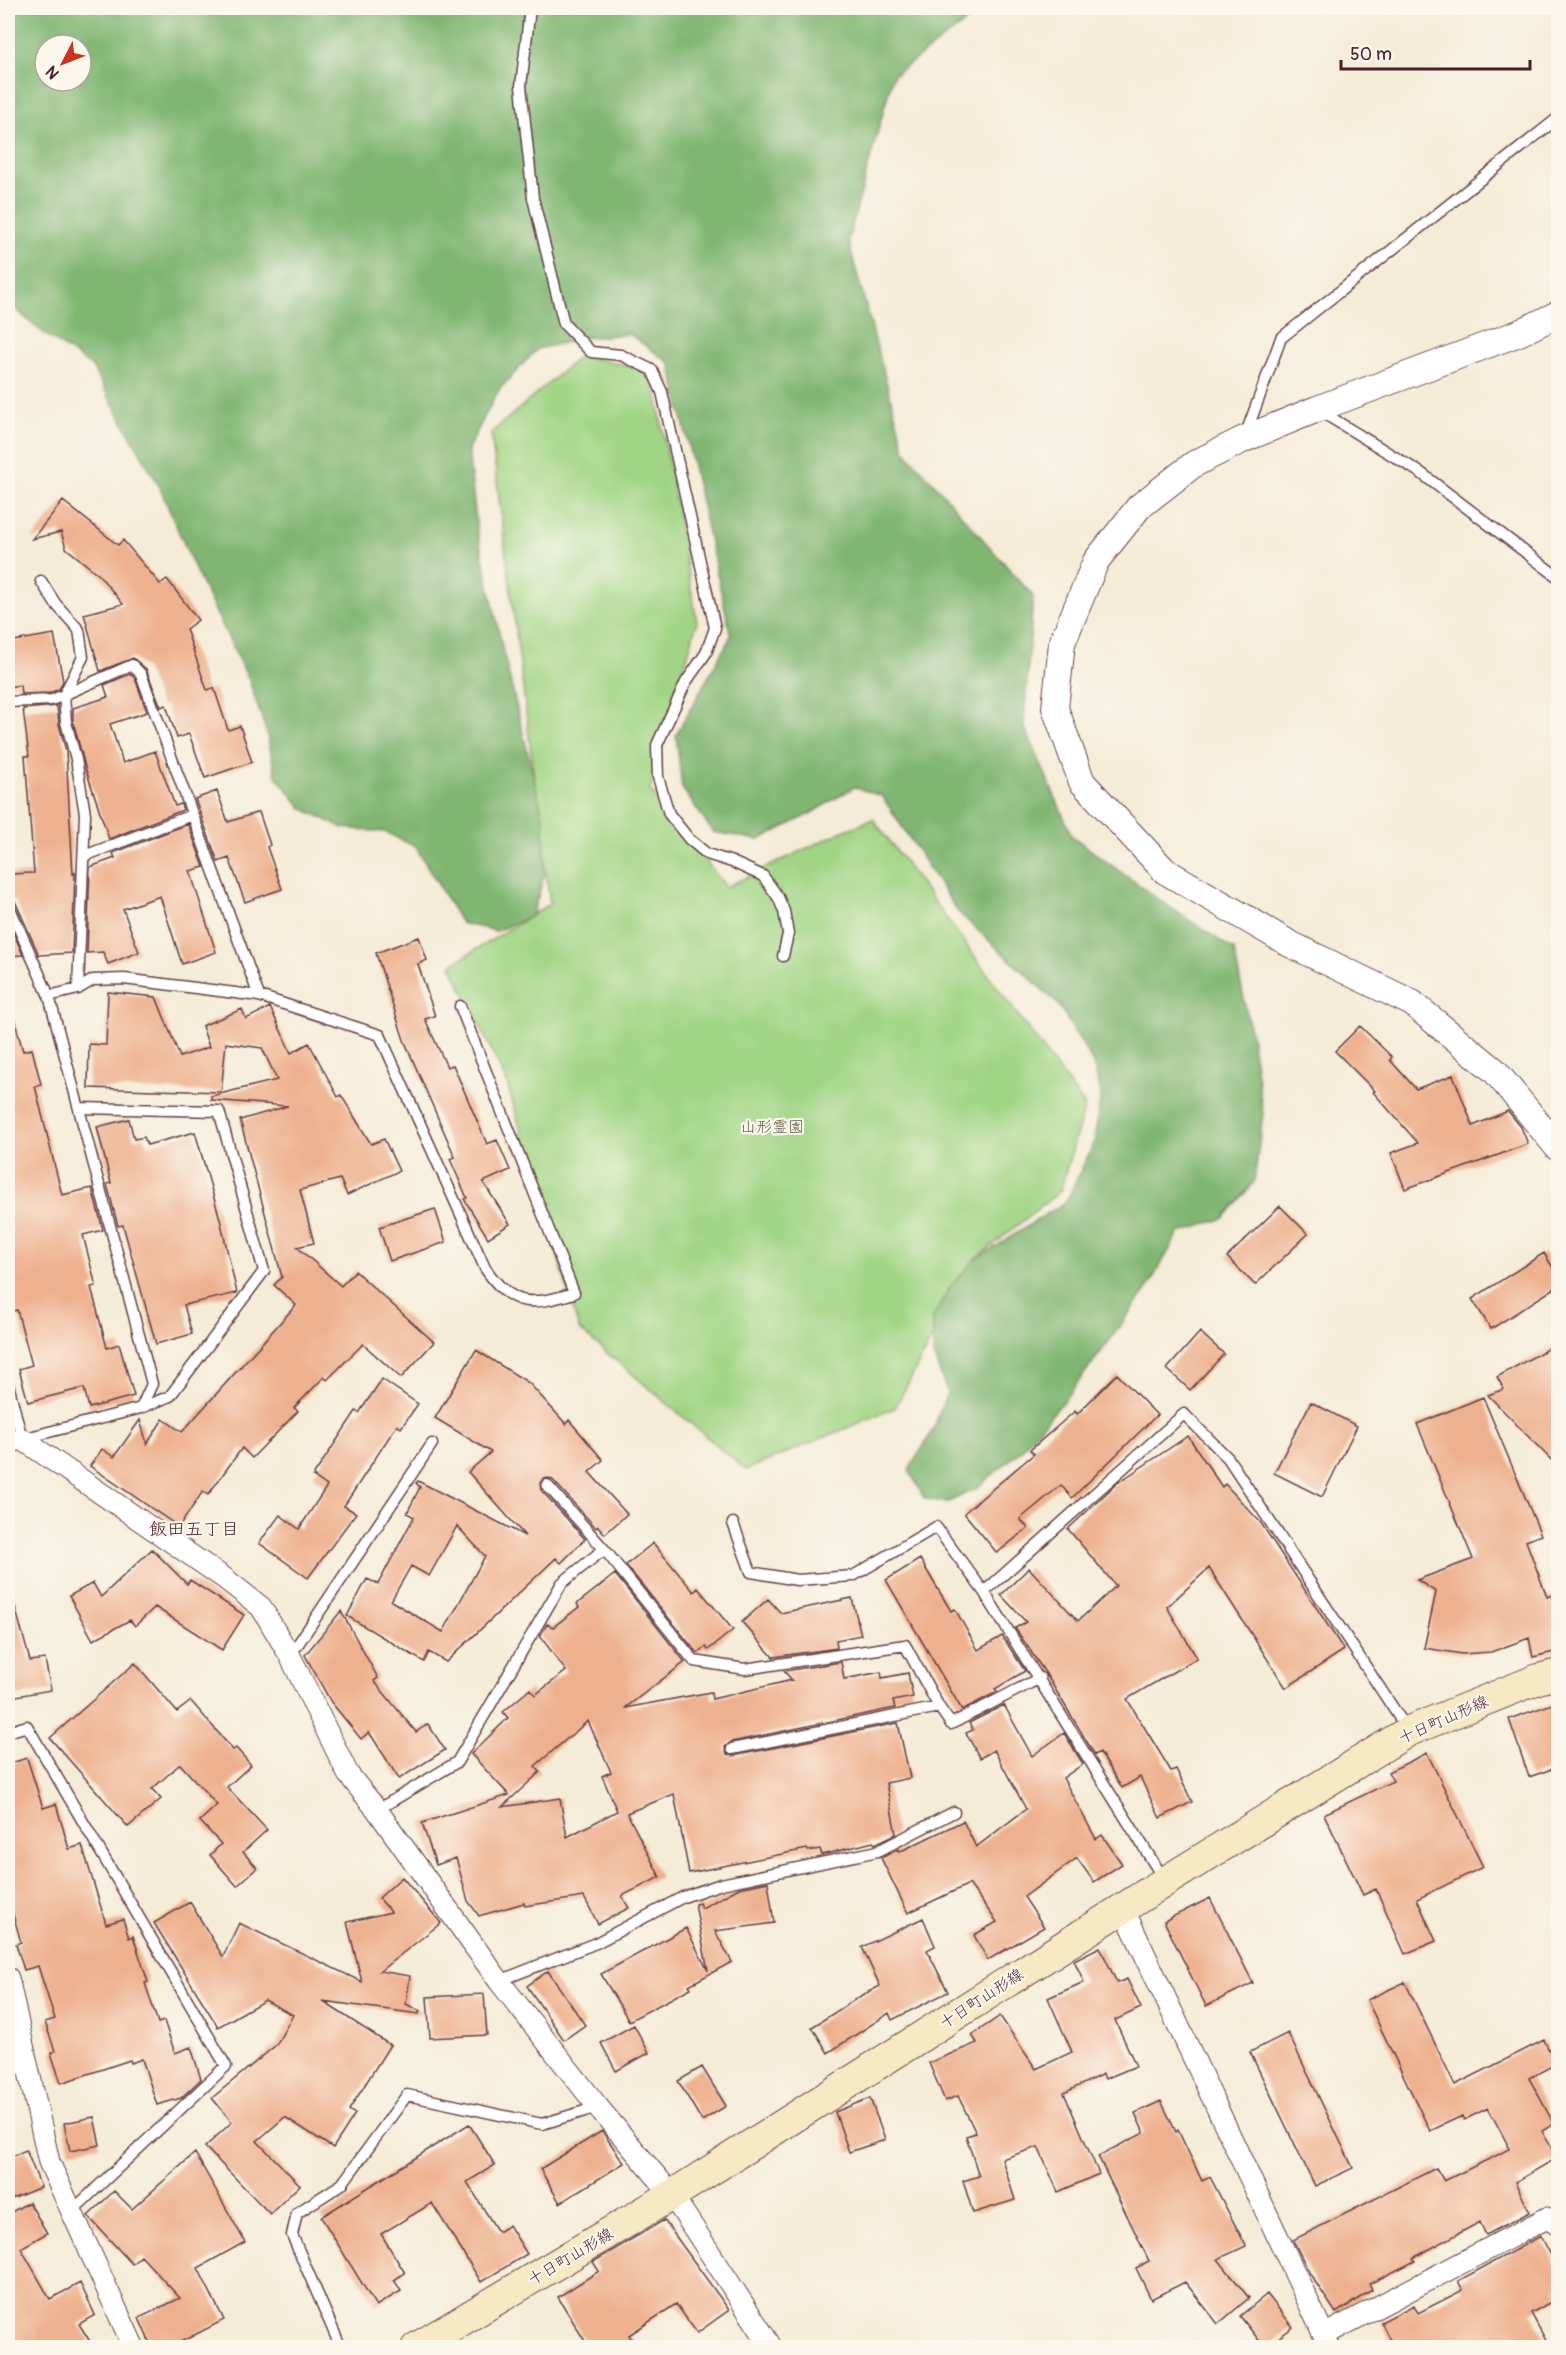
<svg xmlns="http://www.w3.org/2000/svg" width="1566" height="2355" font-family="Pangolin,'Klee One',sans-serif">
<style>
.green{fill:#a1d585;stroke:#767a58;stroke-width:1.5}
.forest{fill:#80b672;stroke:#656a4e;stroke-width:1.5;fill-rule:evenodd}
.building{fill:#eeb18f;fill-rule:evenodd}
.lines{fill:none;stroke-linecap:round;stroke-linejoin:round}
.service-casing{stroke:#643e45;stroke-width:13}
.minor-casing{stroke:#643e45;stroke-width:23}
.tertiary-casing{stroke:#643e45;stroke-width:28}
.secondary-casing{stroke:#643e45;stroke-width:32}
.service{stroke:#fff;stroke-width:10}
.minor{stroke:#fff;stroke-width:21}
.tertiary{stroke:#fff;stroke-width:26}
.secondary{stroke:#f6e9c3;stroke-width:30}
.labels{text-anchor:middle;stroke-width:4.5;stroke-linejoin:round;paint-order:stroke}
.park-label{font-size:16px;fill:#645646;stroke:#fbf7ec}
.street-label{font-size:16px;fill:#4a1f2b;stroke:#fbf7ec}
.neighbourhood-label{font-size:18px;fill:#4a1f2b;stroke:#fbf7ec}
</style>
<rect width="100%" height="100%" fill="#fbf7ec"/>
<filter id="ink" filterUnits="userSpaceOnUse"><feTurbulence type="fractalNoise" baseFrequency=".0167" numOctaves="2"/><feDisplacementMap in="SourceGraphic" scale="12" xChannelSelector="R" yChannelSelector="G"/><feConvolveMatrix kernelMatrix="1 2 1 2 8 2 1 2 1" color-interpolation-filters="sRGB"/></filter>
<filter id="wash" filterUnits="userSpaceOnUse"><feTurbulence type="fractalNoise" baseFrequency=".008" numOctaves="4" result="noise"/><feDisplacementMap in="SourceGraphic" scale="24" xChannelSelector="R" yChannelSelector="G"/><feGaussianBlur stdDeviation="1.35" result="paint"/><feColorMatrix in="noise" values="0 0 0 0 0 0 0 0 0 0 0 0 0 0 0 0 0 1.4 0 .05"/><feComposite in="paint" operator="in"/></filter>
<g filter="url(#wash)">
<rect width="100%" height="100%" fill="#f5ecd7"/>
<path class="green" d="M580,356L652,370L697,622L650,790L726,887L841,832L873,819L1085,1106L1060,1191L974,1260L895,1408L746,1470L579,1329L507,1083L451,965L550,904L491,433Z"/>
<path class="forest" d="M8,8H985L893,76L848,240L905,451L1033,596L1024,725L1072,836L1155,897L1234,950L1251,1035L1263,1114L1254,1182L1224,1218L1179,1233L1150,1284L1104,1348L1061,1404L1019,1452L977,1488L947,1503L924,1498L909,1470L933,1430L947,1392L933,1354V1317L950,1287L974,1260L1066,1202L1094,1143L1101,1093L1093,1063L1059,1005L957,911L882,796L854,787L810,814L759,840L713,832L682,788L676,735L731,636L670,363L629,334L585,338L537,349L498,391L468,449L477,530L504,655L544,820L545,873L532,916L496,931L461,923L416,847L385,832L343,828L303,809L276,776L267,734L249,680L198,576L159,486L92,367L38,329L8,302ZM45,45H81V81H45Z"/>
<g id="blocks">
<path class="building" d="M63,501L118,545L123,540L160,584L167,579L198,620L186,629L207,690L214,688L228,730L240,726L252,762L205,778L189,734L177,738L166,705L161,707L146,669L133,658L100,671L84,614L123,604L99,575L66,548L61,532L32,539Z
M54,634L63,681L59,689L50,693L21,694L20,685L8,687V642Z
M130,674L135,678L147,712L110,724L123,763L155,751L175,806L181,804L183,810L109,839L85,767L73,721V708L108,697L104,685Z
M57,706L59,724L66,751L73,874L75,873L72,953L39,955L15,901L8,897V874L34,873L25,756H29L23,709Z
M217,791L228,822L259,812L270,845L267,847L282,889L245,902L229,858L218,862L195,799Z
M188,824L204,867L190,871L216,952L182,964L160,896L123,909L139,952L108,964L103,952L87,953L90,867L115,858L113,853Z
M8,921L23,955L8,956Z
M419,937L427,960L418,964L435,1016L425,1019L447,1067L453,1065L487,1144L497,1140L510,1170L483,1182L510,1224L488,1238L464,1199L467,1198L450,1159L455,1157L404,1040L376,953Z
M108,992L156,997L180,1057L209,1047L202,1026L242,1009L246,1019L270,1007L291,1053L309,1043L338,1097L341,1095L371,1144L384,1139L399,1171L347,1195L340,1179L300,1190L314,1243L297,1247L341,1286L355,1271L434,1342L401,1378L363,1344L327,1380L324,1377L294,1408L298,1411L252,1458L242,1448L208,1495L203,1491L179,1527L90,1466L102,1449L114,1457L140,1420L147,1444L163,1419L182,1432L296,1305L274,1285L282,1277L240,1120L288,1106L211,1100V1096L277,1080L262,1048L226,1043L221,1092L88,1088L89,1044L106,1045Z
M13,1015L23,1051L32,1049L41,1084L35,1086L62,1195L92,1188L103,1230L83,1235L96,1286L91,1287L107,1348L119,1344L134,1396L89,1408L84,1388L28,1402L19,1369L32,1365L17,1310L8,1312V1016Z
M1360,1026L1392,1057L1390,1060L1416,1089L1453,1075L1473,1126L1508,1111L1521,1127L1528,1144L1405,1189L1391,1153L1418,1143L1373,1092L1375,1091L1335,1051Z
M129,1119L134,1139L144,1137L147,1145L195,1132L220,1219L237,1293L184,1305L192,1334L156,1344L123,1225L118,1226L107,1184L111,1183L97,1127Z
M1280,1206L1308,1234L1255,1285L1227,1257Z
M435,1209L446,1242L390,1261L379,1227Z
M1544,1253L1558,1276V1286L1491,1329L1472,1299Z
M1200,1332L1224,1354L1190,1390L1167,1369Z
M1558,1343V1467L1488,1395L1504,1389L1497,1377Z
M476,1350L529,1383L566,1424L569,1420L603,1460L589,1472L627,1514L605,1534L598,1526L596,1528L553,1480L549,1478L543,1479L540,1483L541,1490L585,1539L561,1563L556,1558L446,1662L429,1652L424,1662L347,1616L367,1579L378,1584L414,1517L407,1513L420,1487L416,1483L418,1481L525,1536L468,1472L491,1452L435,1418ZM457,1526L485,1556L443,1632L391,1601L411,1566L429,1576Z
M1117,1374L1157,1415L1072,1498L1061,1485L1020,1519L1028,1528L997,1553L964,1513L1034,1454L1030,1450L1075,1411L1077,1414Z
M382,1379L418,1404L401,1428L397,1425L344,1506L356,1513L308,1578L259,1543L280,1515L299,1529L327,1486L313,1476L356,1411L359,1413Z
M1483,1397L1541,1535L1526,1541L1547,1597L1558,1593V1651L1533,1657L1529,1638L1491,1652L1462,1654L1424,1648L1436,1592L1417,1580L1473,1559L1417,1424Z
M1311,1402L1357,1426L1322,1497L1274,1473Z
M1188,1436L1222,1487L1225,1484L1261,1523L1344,1650L1286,1688L1209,1568L1167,1607L1197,1658L1127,1699L1171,1771L1176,1769L1192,1802L1160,1818L1140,1777L1122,1788L1100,1752L1095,1755L1046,1674L1015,1628L1026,1622L1001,1595L1029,1568L1078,1621L1116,1586L1068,1529L1116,1484Z
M653,1543L694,1592L698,1588L733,1630L708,1650L706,1647L697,1653L626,1565Z
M152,1549L187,1584L190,1580L244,1615L222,1650L155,1607L135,1626L130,1620L93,1640L69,1596L93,1583L101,1597Z
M920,1559L951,1611L955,1609L978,1650L1002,1636L1025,1671L995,1689L997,1692L962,1710L886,1580Z
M615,1574L685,1662L625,1708L711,1692L712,1699L792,1680L784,1671L841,1662L844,1679L881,1672L882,1678L908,1673L913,1697L893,1701L895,1708L731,1742L725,1747L727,1754L733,1756L898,1723L910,1778L886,1783L896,1834L875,1844L873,1842L822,1855L820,1849L808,1851L807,1849L689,1873L674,1794L627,1813L660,1877L622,1896L629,1908L598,1924L584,1897L525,1906L524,1903L479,1916L468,1901L456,1858L436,1865L422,1823L509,1795L471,1754L508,1718L503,1712L530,1689L535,1695L566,1671L540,1636L547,1624L553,1627L579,1607L577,1604ZM588,1721L611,1772L602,1776L617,1811L567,1837L560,1798L502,1807L540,1772L535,1766Z
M852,1598L861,1635L836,1640L837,1648L773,1657L742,1622L768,1599L781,1613Z
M14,1603L30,1661L45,1659L51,1690L11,1697L8,1677V1604Z
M341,1611L378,1678L374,1681L416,1732L428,1724L445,1750L399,1779L369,1732L361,1739L331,1702L305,1655Z
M135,1663L177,1712L191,1701L233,1750L236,1748L251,1765L227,1787L267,1830L243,1852L257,1868L237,1886L210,1855L221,1844L200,1821L217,1805L180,1764L152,1789L161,1799L128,1827L50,1738Z
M1558,1702V1767L1529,1777L1509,1719Z
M1004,1705L1032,1756L1064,1733L1083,1764L1063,1778L1096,1839L1102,1835L1122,1864L1094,1882L1077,1858L1024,1897L1044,1927L988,1960L974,1935L997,1922L969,1884L908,1913L881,1858L899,1849V1852L963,1821L976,1847L1026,1809L994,1750L980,1758L966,1733L973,1730L969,1723Z
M1427,1753L1483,1867L1417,1899L1436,1941L1405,1954L1376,1889L1363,1895L1324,1814L1393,1781L1388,1772Z
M27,1758L43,1808L56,1804L69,1849L82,1845L106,1924L123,1919L129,1938L133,1936L148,1982L145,1983L158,2023L164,2021L175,2053L191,2047L201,2079L181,2098L157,2105L142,2059L131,2063L130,2060L61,2083L51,2053L55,2051L45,2022L55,2019L38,1966L24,1970L16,1944L21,1942L8,1897V1764Z
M402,1877L441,1923L380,1971L410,1976L406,2004L420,2011L419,2014L322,2001L390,2045L349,2110L355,2114L333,2148L285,2117L257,2141L300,2185L270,2214L205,2147L232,2122L212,2098L276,2045L293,2015L265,2000L218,2027L154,1923L190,1902L223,1957L239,1923L362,1982L347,1922L391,1912L379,1898Z
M768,1882L774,1923L715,1931L732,1962L689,1985L691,1988L629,2021L601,1974L686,1928L708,1971L695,1904L699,1903L702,1908L739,1888Z
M1210,1898L1253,1983L1206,2006L1164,1921Z
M923,1918L935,1946L927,1950L948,1992L892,2020L889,2013L828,2053L812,2027L859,1997L880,1986L862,1947Z
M1100,1947L1117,1983L1127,1979L1141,2008L1115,2020L1136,2066L1105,2079L1103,2074L1064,2093L1099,2174L1058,2192L1038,2147L1002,2159L1015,2200L973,2213L963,2181L979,2176L966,2136L976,2133L958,2096L945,2101L929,2063L977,2043L972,2035L1000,2016L1036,2069L1072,2052L1048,1998L1084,1982L1074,1960Z
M548,1971L585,2025L564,2040L527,1986Z
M1405,1982L1455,2085L1544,2040L1556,2064L1529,2078L1554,2124L1542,2131L1557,2158L1515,2182L1530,2212L1486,2235L1480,2222L1413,2258L1415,2261L1369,2284L1372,2290L1336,2313L1310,2274L1293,2240L1436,2168L1444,2181L1510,2149L1488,2108L1464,2120L1462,2116L1430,2131L1367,2000Z
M484,1994L487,2035L430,2038L427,1997Z
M634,2025L649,2053L616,2071L601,2043Z
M1288,2033L1353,2168L1315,2186L1250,2052Z
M702,2067L726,2106L702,2121L678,2081Z
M870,2098L885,2140L849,2152L835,2112Z
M1161,2101L1176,2132L1178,2130L1202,2181L1210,2177L1246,2246L1218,2259L1249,2298L1218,2324L1185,2282L1151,2299L1136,2268L1149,2261L1098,2156L1144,2133L1135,2113Z
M94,2117L100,2145L70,2151L64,2123Z
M469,2124L495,2165L467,2182L498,2232L509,2225L527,2254L481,2282L432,2203L381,2234L405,2273L394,2280L401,2291L376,2306L321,2217Z
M602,2131L624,2163L560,2203L540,2169Z
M26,2150L41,2187L12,2199L8,2188V2158Z
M195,2153L245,2242L198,2268L224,2320L169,2348H152L139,2318L180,2298L141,2256L132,2264L88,2216L114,2191L132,2209Z
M29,2202L47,2233L21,2248L50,2299L80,2283L95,2315L79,2324L94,2348H8V2214Z
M664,2220L729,2310L697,2333L676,2304L629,2335L637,2348H589L558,2297L599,2271L593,2262Z
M1541,2236L1558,2269V2298L1531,2313L1550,2348H1394L1381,2322L1414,2305L1418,2313L1463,2290L1458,2281Z
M1267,2294L1293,2327L1265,2348L1240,2316Z"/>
</g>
</g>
<g filter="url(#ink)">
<use href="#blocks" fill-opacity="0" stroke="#643e45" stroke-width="1.5"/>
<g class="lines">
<g class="service-casing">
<path id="service" d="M530,8L521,86L533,198L564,324L591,352L621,355L652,370L662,392L715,628L706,653L686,682L657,745L658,777L669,814L689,839L707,854L732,862L763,876L778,897L784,911L788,934L783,956
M1320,411L1421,473L1558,577
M1245,436L1281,338L1558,118
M41,581L55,603L79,630L83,657L64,695L66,722L76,759L85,814L78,989
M8,702L52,700L132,665L141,674L259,996
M84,856L192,815
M8,904L49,996L152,1384L141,1408L22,1439L8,1384
M49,996L78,989L93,980L124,979L259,996L380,1035L485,1268C512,1308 531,1306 574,1293L460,1006
M79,1108L219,1111L264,1271L170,1396L141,1408
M547,1485L604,1549
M733,1523L751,1572L797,1580L853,1576L936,1527L984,1592L1165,1881
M984,1592L1184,1414L1228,1458L1407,1729
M290,1656L432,1444
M8,1732L27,1726L226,2066L71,2212
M732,1749L939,1707
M377,1810L457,1762L562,1583L604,1549L694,1661L745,1669L905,1645L939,1707L951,1724L1040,1678
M499,1981L596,1943L683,1897L721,1884L878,1851L954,1812
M341,2348L292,2235L297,2213L342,2184L407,2095L542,2124L598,2107"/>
</g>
<g class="minor-casing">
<path id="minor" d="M8,1443L22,1439L224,1578L261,1607L290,1656L348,1774L377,1810L499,1981L598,2107L672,2195L772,2348
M1123,1908L1330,2348
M8,1978L49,2162L134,2348
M1324,2335L1547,2218L1558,2225"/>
</g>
<g class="tertiary-casing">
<path id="tertiary" d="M1558,314L1519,333L1317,409L1244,439L1194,464L1139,507L1096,561L1062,643L1055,708L1082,782L1165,871L1290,944L1412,1003L1495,1071L1558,1148"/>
</g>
<g class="secondary-casing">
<path id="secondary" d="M416,2348L672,2195L1166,1881L1409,1731L1538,1679L1558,1674"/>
</g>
<use href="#service" class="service"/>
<use href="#minor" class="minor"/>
<use href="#tertiary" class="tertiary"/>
<use href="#secondary" class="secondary"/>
</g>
</g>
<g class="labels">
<g class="park-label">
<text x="772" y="1132">山形霊園</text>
</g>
<g class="street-label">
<text transform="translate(1443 1719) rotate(-24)" y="6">十日町山形線</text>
<text transform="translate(981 1998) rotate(-33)" y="6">十日町山形線</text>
<text transform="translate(570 2256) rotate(-31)" y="6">十日町山形線</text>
</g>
<g class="neighbourhood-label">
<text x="194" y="1535">飯田五丁目</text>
</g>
</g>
<rect width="1566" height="2355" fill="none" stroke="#fbf7ec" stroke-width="30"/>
<g transform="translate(63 63) rotate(228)"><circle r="28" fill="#fbf7ec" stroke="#b4a19f" stroke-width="1.5"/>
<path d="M0-4.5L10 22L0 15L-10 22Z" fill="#c8321e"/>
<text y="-9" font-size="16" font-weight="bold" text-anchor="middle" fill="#4a1f2b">N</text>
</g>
<path d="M1341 60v9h189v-9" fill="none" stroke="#4a1f2b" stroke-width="3"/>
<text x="1350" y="60" font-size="18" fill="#4a1f2b" stroke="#fbf7ec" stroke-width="4.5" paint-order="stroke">50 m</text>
</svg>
